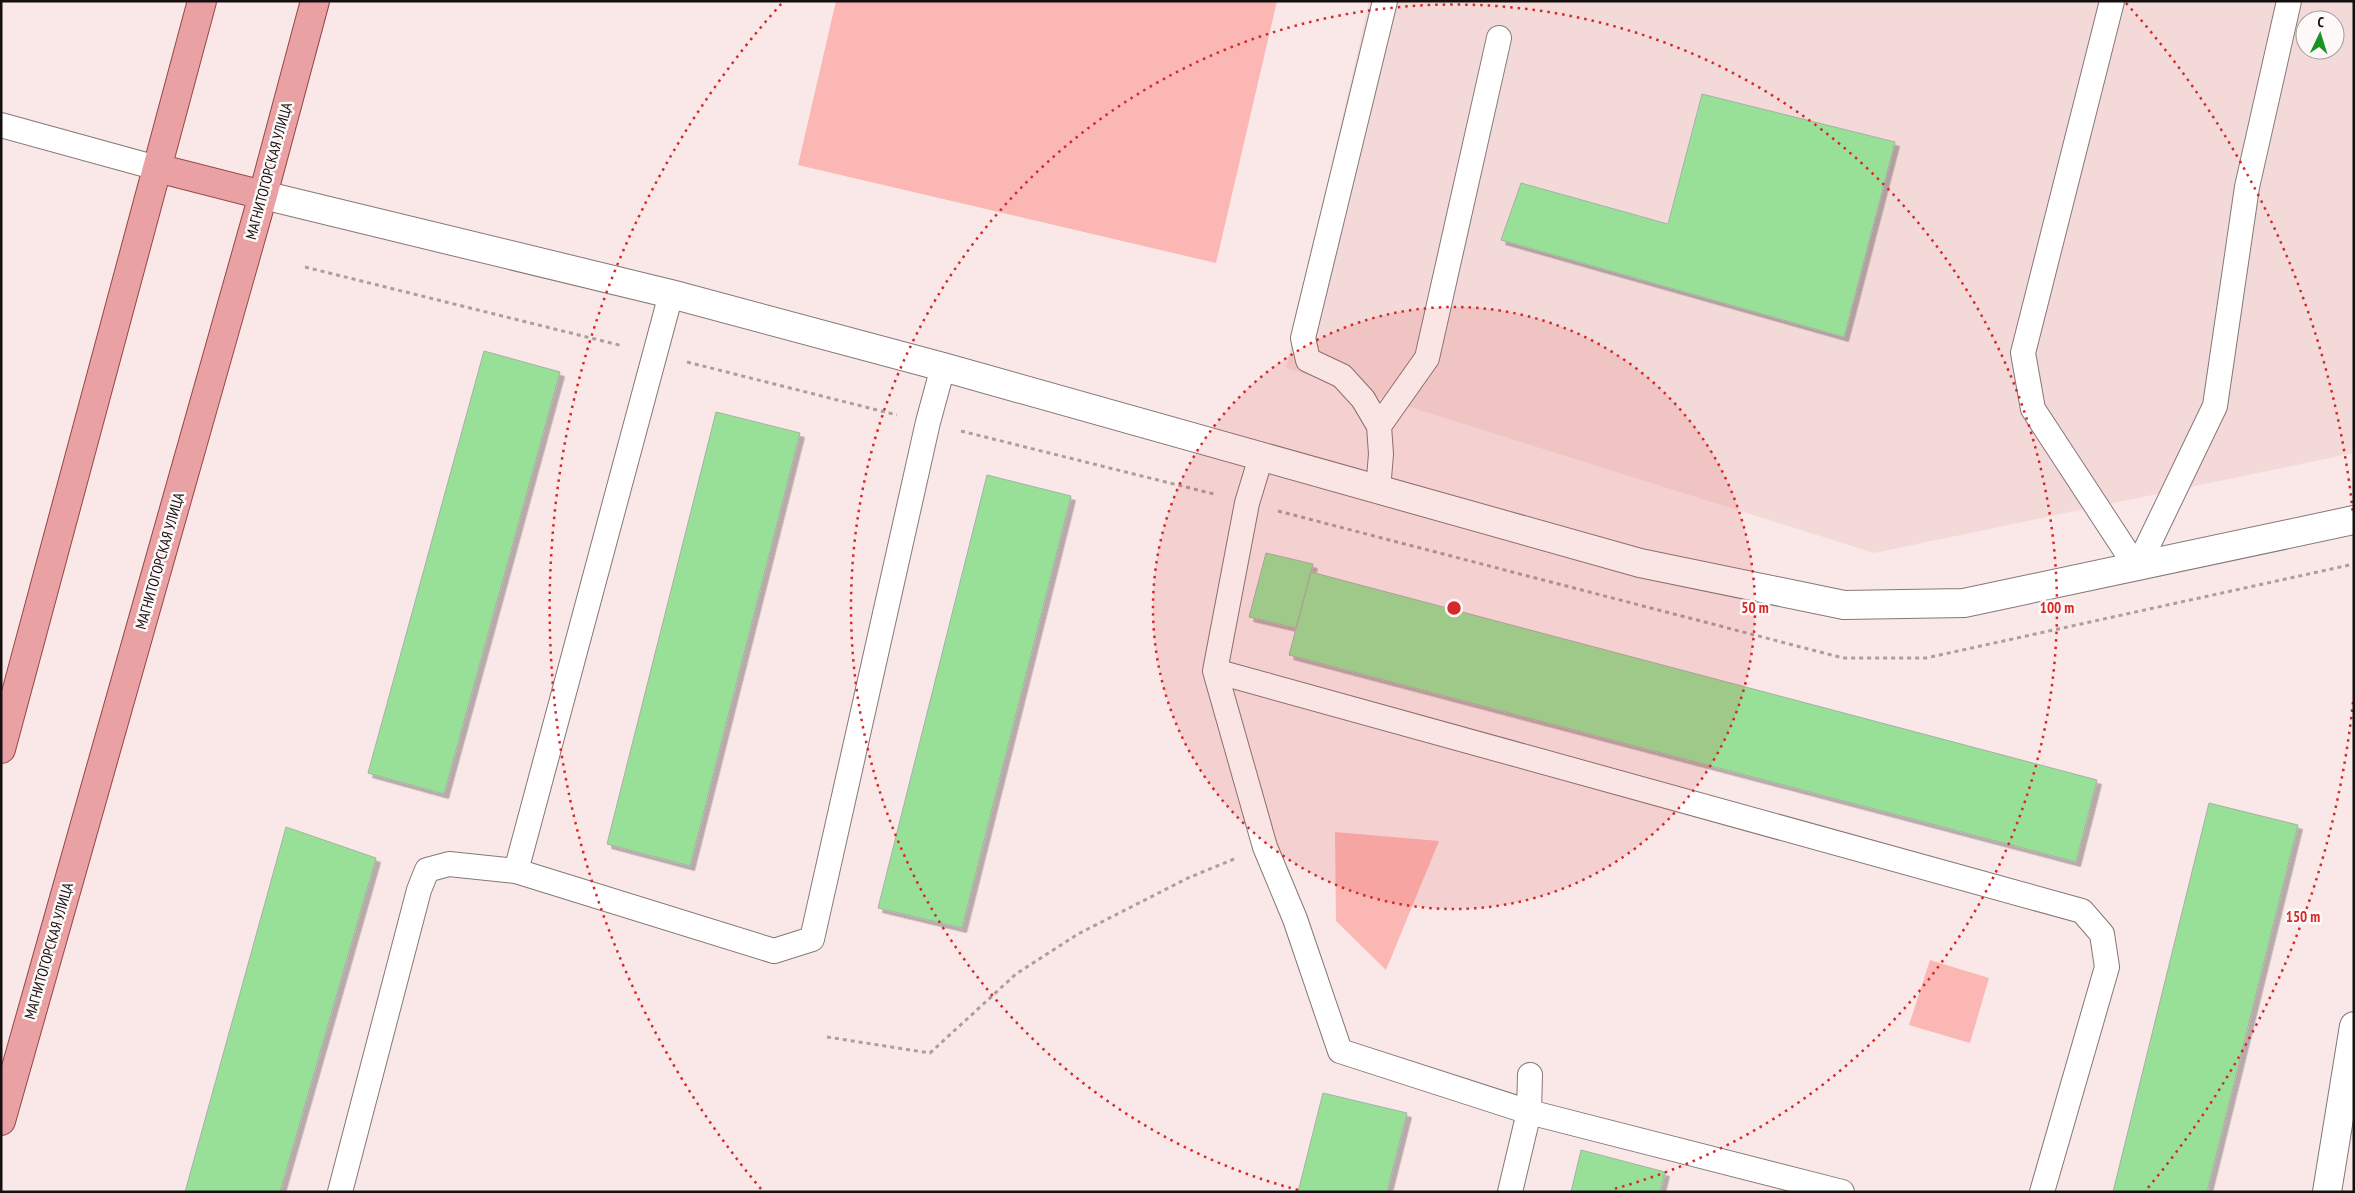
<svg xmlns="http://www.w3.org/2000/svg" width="2355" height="1193" font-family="'PT Sans Narrow',sans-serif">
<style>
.built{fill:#f3dad9;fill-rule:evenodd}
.green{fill:#fbb7b4}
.building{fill:#98e097;stroke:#a6b0a6;filter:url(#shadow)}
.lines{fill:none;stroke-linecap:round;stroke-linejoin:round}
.lane-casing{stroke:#867777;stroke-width:26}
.street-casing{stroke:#867777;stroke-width:30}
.secondary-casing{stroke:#867777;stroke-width:30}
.primary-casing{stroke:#964647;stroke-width:30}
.path{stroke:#ab9e9d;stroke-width:3;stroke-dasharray:4 4;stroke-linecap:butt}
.lane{stroke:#fff;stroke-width:24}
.street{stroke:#fff;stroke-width:28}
.secondary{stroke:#fff;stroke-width:28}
.primary{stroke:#eaa1a3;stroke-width:28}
.ring{fill:none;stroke:#d62828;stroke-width:2.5;stroke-dasharray:2.5 5}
.labels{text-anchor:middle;stroke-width:5;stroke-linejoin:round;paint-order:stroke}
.street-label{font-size:15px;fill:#150f0f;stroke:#fff8f8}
.centre{fill:#d62828;stroke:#fff8f8;stroke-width:2.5}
.ring-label{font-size:15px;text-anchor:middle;font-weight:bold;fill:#d62828;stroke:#fff8f8;stroke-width:5;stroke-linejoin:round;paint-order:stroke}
</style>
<defs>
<filter id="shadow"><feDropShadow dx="4.5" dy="4.5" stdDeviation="0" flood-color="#0004"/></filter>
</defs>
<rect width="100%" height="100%" fill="#f9e8e7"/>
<path class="built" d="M1369,1H2354V453L1874,553L1286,368ZM2305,20H2335V50H2305Z"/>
<path class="green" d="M836,1H1277L1216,263L798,165Z
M1335,832L1439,841L1386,970L1336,921Z
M1930,960L1989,978L1970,1043L1909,1025Z"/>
<path class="building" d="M1702,94L1895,142L1844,337L1501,240L1521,183L1668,224Z
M484,351L560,372L444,794L368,773Z
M716,412L800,433L690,866L607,844Z
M987,475L1071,496L962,928L878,908Z
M1266,553L1313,564L1296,628L1249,617Z
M1311,572L2097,780L2076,862L1289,655Z
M2209,803L2298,825L2207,1192H2113Z
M286,827L376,858L280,1192H185Z
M1323,1093L1407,1113L1387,1192H1298Z
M1581,1150L1665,1172L1660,1192H1571Z"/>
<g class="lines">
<g class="lane-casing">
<path id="lane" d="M2112,1L2023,353L2033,409L2137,568L2215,406L2247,187L2289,1
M1,125L157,168
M1379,426L1427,358L1499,38
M1261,457L1247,503L1215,671L1265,847L1295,919L1340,1051L1529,1112L1510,1192
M1378,490L1381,454L1379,426L1363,399L1342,376L1308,360L1303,338L1385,1
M1215,671L2082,911L2102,934L2107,967L2042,1192
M516,871L774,951L812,939L928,422L943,367
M1530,1075L1529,1112L1842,1192
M340,1192L419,890L427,870L449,864L516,871L671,294"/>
</g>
<g class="street-casing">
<path id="street" d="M2327,1192L2354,1026"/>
</g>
<g class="secondary-casing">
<path id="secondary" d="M263,195L671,294L943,367L1640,563L1844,605L1964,603L2354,520"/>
</g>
<g class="primary-casing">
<path id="primary" d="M157,168L263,195
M1,749L202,1
M1,1121L263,195L315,1"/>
</g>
<path class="path" d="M305,267L623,346
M687,362L897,415
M961,431L1214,494
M1278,511L1843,658H1926L2354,564
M827,1037L930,1053L1016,974L1078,934L1188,878L1234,859"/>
<use href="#lane" class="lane"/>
<use href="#street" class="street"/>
<use href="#secondary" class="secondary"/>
<use href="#primary" class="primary"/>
</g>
<circle cx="1454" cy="608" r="301" fill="#d62828" fill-opacity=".12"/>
<g class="ring">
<circle cx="1454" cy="608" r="301"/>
<path d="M1298 1190A603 603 0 1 1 1610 1190"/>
<path d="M2353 702A904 904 0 0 1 2147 1189M761 1189A904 904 0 0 1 782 3M2126 3A904 904 0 0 1 2353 514"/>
</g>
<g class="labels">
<g class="street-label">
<text transform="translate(269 171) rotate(-75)" y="5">МАГНИТОГОРСКАЯ УЛИЦА</text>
<text transform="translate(160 561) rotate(-74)" y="5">МАГНИТОГОРСКАЯ УЛИЦА</text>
<text transform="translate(49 951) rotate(-74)" y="5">МАГНИТОГОРСКАЯ УЛИЦА</text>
</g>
</g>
<circle cx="1454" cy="608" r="8" class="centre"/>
<g class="ring-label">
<text x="1755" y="613">50 m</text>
<text x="2057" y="613">100 m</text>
<text x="2303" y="922">150 m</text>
</g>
<rect width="2355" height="1193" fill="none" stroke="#150f0f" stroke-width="5"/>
<g transform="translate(2320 35) rotate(4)"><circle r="24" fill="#fff8f8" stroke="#a19b9b"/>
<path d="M0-4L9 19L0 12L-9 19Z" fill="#189425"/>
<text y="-8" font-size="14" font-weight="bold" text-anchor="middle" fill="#150f0f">С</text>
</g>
</svg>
